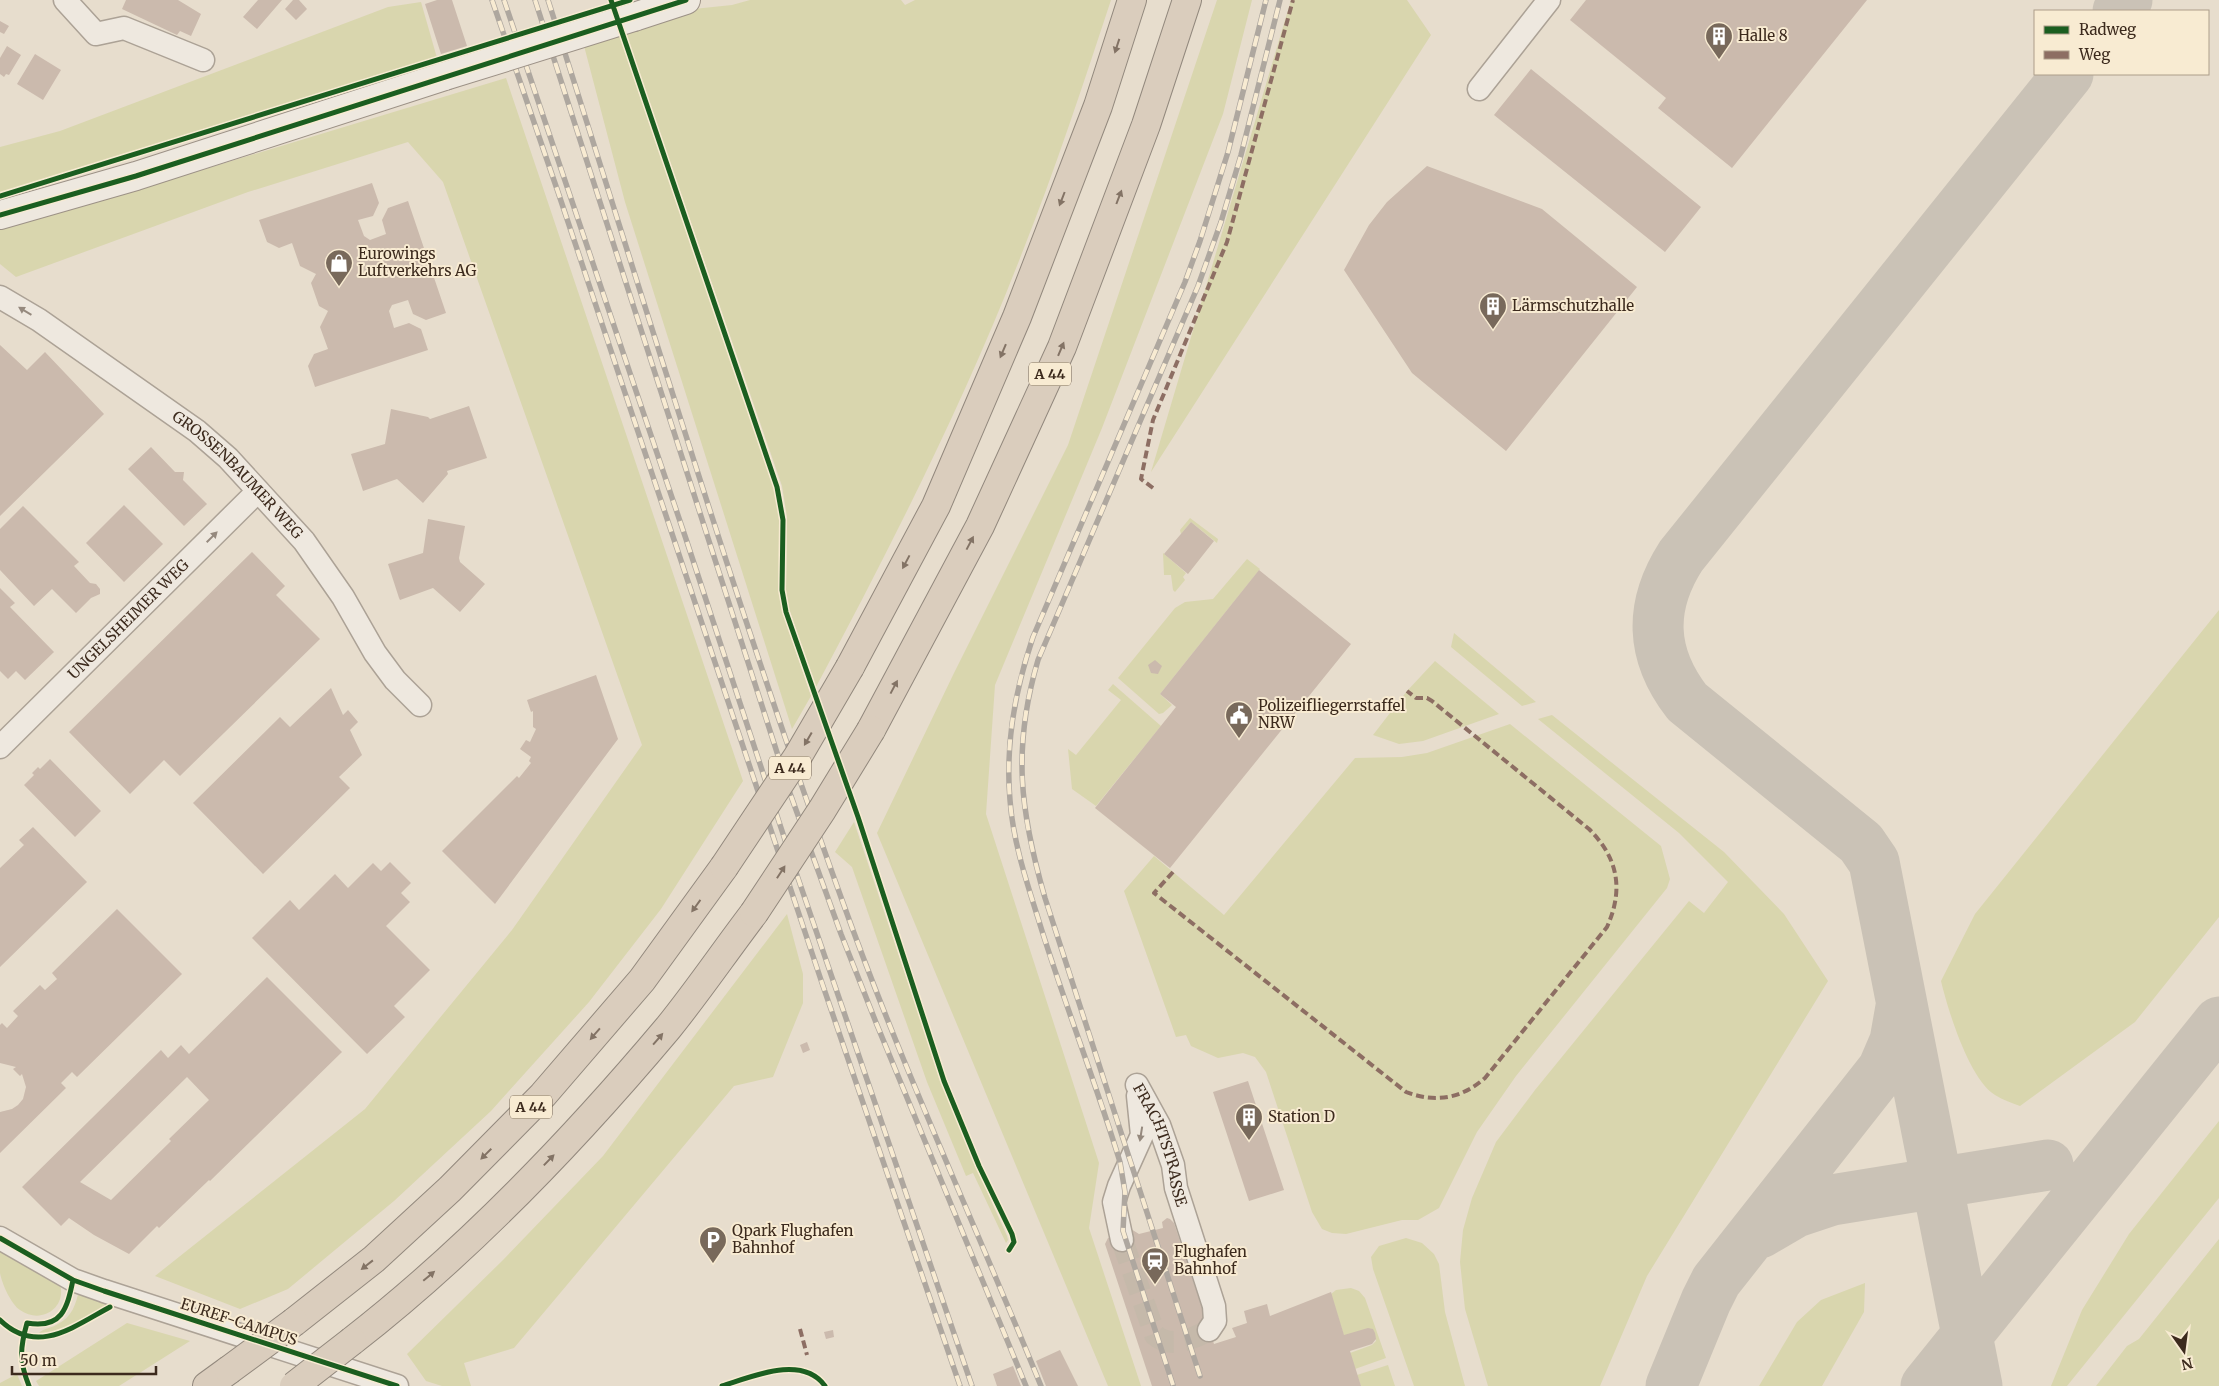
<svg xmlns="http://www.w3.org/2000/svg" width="2219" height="1386" font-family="Merriweather,serif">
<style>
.green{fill:#d9d6ae}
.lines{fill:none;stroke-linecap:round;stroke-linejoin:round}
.taxiway{stroke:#cac2b6;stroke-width:51}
.building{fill:#cbbaad;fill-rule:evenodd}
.street-tunnel{stroke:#c5b9aa;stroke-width:22;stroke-dasharray:22 11;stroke-linecap:butt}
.street-casing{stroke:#aca296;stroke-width:25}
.secondary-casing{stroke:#9c9186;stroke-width:30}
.highway-casing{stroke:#92887d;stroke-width:30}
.street{stroke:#eee8df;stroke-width:22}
.secondary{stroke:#eee8df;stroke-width:28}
.highway{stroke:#dacdbd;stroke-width:28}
.rail-casing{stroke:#aea79f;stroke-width:5.5}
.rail{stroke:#f8ebd2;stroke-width:4;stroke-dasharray:11;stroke-linecap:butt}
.secondary-bridge-casing{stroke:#9c9186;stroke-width:30;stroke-linecap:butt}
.highway-bridge-casing{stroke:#92887d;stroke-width:30;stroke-linecap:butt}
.secondary-bridge{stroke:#eee8df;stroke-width:28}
.highway-bridge{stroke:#dacdbd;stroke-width:28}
.quiet{stroke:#8d6e63;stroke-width:4;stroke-dasharray:8 4;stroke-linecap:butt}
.cycleway-casing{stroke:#f8ebd2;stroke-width:8}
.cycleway{stroke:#1b5e20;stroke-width:5}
.oneway{fill:#837365}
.oneway2{fill:#95897e}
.labels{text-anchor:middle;stroke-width:4;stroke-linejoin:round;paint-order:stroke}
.shield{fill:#f8ebd2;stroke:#746453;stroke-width:1}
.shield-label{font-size:14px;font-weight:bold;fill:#3c2a1d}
.poi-label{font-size:15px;fill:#3c2a1d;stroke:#f8ebd2;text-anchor:start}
.street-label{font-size:15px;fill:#3c2a1d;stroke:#f8ebd2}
</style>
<rect width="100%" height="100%" fill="#e7ddcd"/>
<path class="green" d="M750,0H901L905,5L915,0H1111C1083,85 1055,170 1022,253C964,403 891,546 816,687L789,609L786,590L787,517L782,486L624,29L684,10L732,5Z
M1217,0H1252L1223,114L1102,428L995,685L986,814L1099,1163L1089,1228L1141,1386H1108L877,833L954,673L1068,445Z
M1291,0H1407L1431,35L1151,472Z
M421,2L437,58L0,195V147L60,131L388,7Z
M619,30L775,487L780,518L779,590L782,610L811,696L792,729L625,202L583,42Z
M506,78L743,781L661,909L589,1002L491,1111L394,1201L288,1289L240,1309L155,1276L365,1109L512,930L642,745L443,182L408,142L248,192L16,277L0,264V228L139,189Z
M1190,518L1218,539L1217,543L1191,522L1181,534L1180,530Z
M1163,553L1186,573L1183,577L1185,580L1175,592L1173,590L1171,575H1164Z
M1247,559L1260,569L1160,694L1172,705L1163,713L1159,714L1118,678L1175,608L1185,602L1213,599Z
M2219,610V917L2135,1022L2020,1106C2012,1103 2003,1100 1995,1095C1969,1079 1948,1010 1941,981L1975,914Z
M1454,633L1536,702L1522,706L1451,647Z
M1435,661L1499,714L1423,741L1399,744L1373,735L1407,691Z
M1113,684L1161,726L1096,806L1072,789L1068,749L1076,755L1121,700L1108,690Z
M1552,715L1724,852L1784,914L1828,981L1647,1276L1600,1386H1488L1465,1309L1460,1262L1463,1230L1472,1198L1496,1142L1535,1090L1689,901L1704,913L1728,882L1679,833L1538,719Z
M1510,724L1661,846L1670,879L1667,888L1516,1076L1477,1132L1439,1208L1418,1220H1402L1346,1234L1332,1233L1322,1229L1312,1212L1266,1072L1255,1057L1243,1053L1218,1058L1191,1046L1186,1035L1176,1037L1124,891L1154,856L1224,915L1355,758L1402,757L1427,753Z
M854,822C901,961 945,1102 1007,1236L1008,1240L1006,1243L973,1173L966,1176L927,1082L852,867L835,852Z
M787,914L803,974V1003L773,1077L734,1086L514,1348L464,1363L471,1386H442L426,1381L407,1354L502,1261L603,1156Z
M2219,1121V1198L2067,1386H2051L2082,1310L2129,1234Z
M1406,1238L1422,1243L1434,1254L1439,1264L1445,1312L1465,1386H1414L1373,1269L1371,1257L1379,1246Z
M2219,1239V1386H2096L2127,1346L2139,1339Z
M0,1246L60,1284C67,1308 41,1325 20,1310C11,1304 2,1284 0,1273C0,1265 0,1255 0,1246Z
M1865,1283L1864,1312L1822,1386H1759L1797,1322L1821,1300Z
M1351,1288L1359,1291L1365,1298L1386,1358L1355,1369L1350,1353L1372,1345L1376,1341L1373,1331L1344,1336L1331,1294L1336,1290Z
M79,1290L115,1302L56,1333L41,1336L39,1333C44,1328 52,1328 58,1324C72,1317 76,1304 79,1290Z
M127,1323L190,1341L119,1386H39L36,1381Z
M1388,1365L1395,1386H1361L1357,1375Z
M17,1374L22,1386H0V1383Z"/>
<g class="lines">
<path class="taxiway" d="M2118,11L2127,0
M1760,1233L1796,1212L1832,1200L2048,1165
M1671,1386L1706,1301L1716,1281L1883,1069L1895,1041L1901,1007
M1926,1386L2219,1022
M1977,1386L1874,862L1861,843L1687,702C1650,654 1649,606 1681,556L2068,74"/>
</g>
<path class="building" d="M126,0H178L201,14L191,36L180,31L177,35L122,9Z
M258,0H282L257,29L243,17Z
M293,0H299L307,9L296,20L285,9Z
M437,0H452L467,46L441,54L425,4Z
M1586,0H1867L1732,168L1658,108L1666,98L1570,20Z
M0,21L9,26L4,34L0,32Z
M7,46L21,55L9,75L6,74L4,77L0,74V58Z
M35,54L61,70L43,100L17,84Z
M1531,69L1701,207L1665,252L1494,115Z
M1427,166L1542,209L1637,287L1506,451L1412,373L1344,270L1369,225L1387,202Z
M372,183L379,203L373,216L358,220L364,236L370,240L386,234L382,220L388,208L408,201L446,313L426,320L413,314L408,300L392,305L389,311L394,328L409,323L421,329L428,350L315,387L308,366L314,354L328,349L320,327L328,311L319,306L311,283L316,274L300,266L292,243L279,248L267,242L259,220Z
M0,345L27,370L45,352L104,414L0,516Z
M469,406L487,458L447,471L448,474L423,503L397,479L363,491L351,454L385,444L391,409L428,417L430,419Z
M151,447L175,472H184L183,480L207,504L184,526L128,469Z
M124,505L163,544L124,582L86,543Z
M23,506L79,562L74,566L90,583L96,584L100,589V594L91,598L76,613L52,589L34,606L0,570V529Z
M428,519L465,526L459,558L460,562L485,584L460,612L433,588L400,600L399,598L388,564L423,553Z
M1191,522L1214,541L1188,574L1164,554Z
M252,552L285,586L276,595L320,639L180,776L164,760L130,794L69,732Z
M1259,570L1351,644L1170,868L1095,808L1176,707L1160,694Z
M0,588L15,603L10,607L54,652L25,680L16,671L8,679L0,671Z
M1155,660L1162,666L1158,674L1151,673L1148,665Z
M596,675L618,739L495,904L442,851L517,776L519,778L531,763L529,761L531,757L520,749L526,740L530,742L536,729L533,727V711L531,712L527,700Z
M331,688L343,715L348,710L358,722L350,730L362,755L339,777L350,788L263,874L193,803L280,717L290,727Z
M50,759L101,811L75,837L24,785L34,775L32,773L38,767L40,769Z
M33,827L87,882L0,967V868L24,845L19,840Z
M390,862L411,883L401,893L410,902L386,926L430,970L394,1006L405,1017L367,1054L252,938L290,900L299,910L335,874L348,888L373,863L381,871Z
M117,909L182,974L77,1077L72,1072L61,1083L66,1088L0,1153V1112L12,1109L18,1105L23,1099L26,1087L22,1074L20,1076L13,1069L16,1067L0,1063V1025L2,1023L7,1028L18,1016L13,1011L40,985L45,990L57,979L52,973Z
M267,977L342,1052L210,1181L209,1180L159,1228L157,1226L129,1254L94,1235L69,1218L61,1226L22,1187L161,1050L168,1058L181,1045L189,1054ZM187,1077L209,1100L169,1139L171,1141L111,1200L80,1182Z
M807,1042L810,1050L803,1053L800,1045Z
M1248,1081L1284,1190L1249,1201L1213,1092Z
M1167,1218L1170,1219L1174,1223L1214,1344L1236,1337L1232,1328L1247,1323L1244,1311L1267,1304L1270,1316L1331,1292L1344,1335L1368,1328L1373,1329L1375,1333L1376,1339L1372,1344L1350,1351L1361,1386H1152L1105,1244L1108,1238L1131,1229L1139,1234L1163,1228L1162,1222Z
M833,1330L834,1337L826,1339L824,1332Z
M1060,1350L1078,1386H1046L1036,1361Z
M1013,1366L1021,1386H997L993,1374Z"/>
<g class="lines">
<path class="street-tunnel" d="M1122,1240L1155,1335C1170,1349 1193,1339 1209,1330"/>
<g class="street-casing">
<g id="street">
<path d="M65,0L96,34L124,28L203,60"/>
<path d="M1479,89L1549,0"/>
<path id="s1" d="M0,297L39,320L197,431L228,458L304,541L343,597L375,653L395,680L420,705"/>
<path id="s2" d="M0,747L258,491"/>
<path id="s3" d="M1137,1085L1159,1125L1173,1165L1176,1188L1214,1306L1215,1321L1209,1330"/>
<path d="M0,1238L73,1280L104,1291L397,1386"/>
<path d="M1122,1240L1114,1202L1119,1186L1142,1135L1138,1096"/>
</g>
</g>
<g class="secondary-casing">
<path id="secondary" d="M634,17L686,0
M0,215L136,176L445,76"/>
</g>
<g class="highway-casing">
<path id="highway" d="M850,667L936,506L1017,317L1098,106L1132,0
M871,730L980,526L1062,347L1146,125L1187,0
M294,1322L374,1259L450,1189L543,1095L642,980L724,867
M352,1341C469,1250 573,1141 668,1028C698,991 725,951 754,913
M207,1386L229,1370"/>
</g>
<use href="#street" class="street"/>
<use href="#secondary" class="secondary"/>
<use href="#highway" class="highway"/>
<g class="rail-casing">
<path id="rail" d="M492,0L558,192L822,983L960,1386
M504,0L686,539L787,846L972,1386
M535,0L791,796L841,934L877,1025L1026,1386
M548,0C644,300 735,603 842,900C901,1065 975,1224 1041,1386
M1200,1376L1045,898C1020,811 1012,749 1038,660L1198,286L1221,222L1241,155L1280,0
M1173,1385L1123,1231L1125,1192L1120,1162C1095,1080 1063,1000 1038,918C1026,880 1013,841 1010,800C1005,744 1015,690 1033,637L1185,282L1200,241L1228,152L1266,0"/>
</g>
<use href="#rail" class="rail"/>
<g class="secondary-bridge-casing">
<path id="secondary-bridge" d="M445,76L634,17"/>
</g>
<g class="highway-bridge-casing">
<path id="highway-bridge" d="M724,867L798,756L850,667
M754,913L822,810L871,730
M229,1370L294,1322
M294,1386L352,1341"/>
</g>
<use href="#secondary-bridge" class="secondary-bridge"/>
<use href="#highway-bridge" class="highway-bridge"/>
<path class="quiet" d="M1153,488L1141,479L1153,420L1227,242L1293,0
M1173,872L1154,893L1406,1092C1435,1103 1461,1099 1485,1078L1607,927C1624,889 1618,858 1589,829L1432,701L1427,698H1416L1407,691
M800,1329L807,1355"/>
<g class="cycleway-casing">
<path id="cycleway" d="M611,0L777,487L783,520L782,590L786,612L858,817L944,1081L979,1166L1012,1234L1014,1242L1009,1250
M0,196L630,0
M0,215L136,176L686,0
M0,1238L73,1280L104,1291L397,1386
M0,1320C37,1356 73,1327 110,1307
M29,1386C19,1361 20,1348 27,1323C62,1329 67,1309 73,1280
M722,1386C751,1377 802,1354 825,1386"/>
</g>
<use href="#cycleway" class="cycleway"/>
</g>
<defs><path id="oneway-solid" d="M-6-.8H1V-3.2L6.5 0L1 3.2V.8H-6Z" transform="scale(1.25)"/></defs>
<g class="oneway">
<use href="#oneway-solid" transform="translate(1117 46) rotate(108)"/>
<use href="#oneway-solid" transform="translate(1119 197) rotate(-69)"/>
<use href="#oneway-solid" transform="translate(1062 199) rotate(111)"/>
<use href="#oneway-solid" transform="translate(1061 349) rotate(-67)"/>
<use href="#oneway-solid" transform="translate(1003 351) rotate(113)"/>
<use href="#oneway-solid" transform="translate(970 543) rotate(-62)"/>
<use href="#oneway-solid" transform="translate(906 562) rotate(118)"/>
<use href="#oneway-solid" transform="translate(894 687) rotate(-62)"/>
<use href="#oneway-solid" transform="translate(808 739) rotate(120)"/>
<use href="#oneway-solid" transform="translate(781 872) rotate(-57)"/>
<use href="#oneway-solid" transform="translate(696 906) rotate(126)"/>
<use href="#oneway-solid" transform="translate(595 1034) rotate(131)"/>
<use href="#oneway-solid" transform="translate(658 1039) rotate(-49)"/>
<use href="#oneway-solid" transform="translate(486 1154) rotate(135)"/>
<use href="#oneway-solid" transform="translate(549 1160) rotate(-46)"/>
<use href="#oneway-solid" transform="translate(367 1265) rotate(142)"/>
<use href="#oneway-solid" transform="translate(429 1276) rotate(-40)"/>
</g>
<g class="oneway2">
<use href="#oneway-solid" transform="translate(25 311) rotate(-149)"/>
<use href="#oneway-solid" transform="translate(212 537) rotate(-45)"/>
<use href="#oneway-solid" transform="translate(1141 1134) rotate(99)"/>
</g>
<defs>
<g id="building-pin" transform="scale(1.4375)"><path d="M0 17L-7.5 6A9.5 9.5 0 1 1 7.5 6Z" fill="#78695b" stroke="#f8ebd2"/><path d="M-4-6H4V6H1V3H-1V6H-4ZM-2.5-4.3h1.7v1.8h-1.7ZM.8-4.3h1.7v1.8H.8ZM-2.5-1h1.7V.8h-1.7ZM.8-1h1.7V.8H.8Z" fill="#fff"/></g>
<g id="shop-pin" transform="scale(1.4375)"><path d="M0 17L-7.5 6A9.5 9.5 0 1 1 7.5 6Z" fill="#78695b" stroke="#f8ebd2"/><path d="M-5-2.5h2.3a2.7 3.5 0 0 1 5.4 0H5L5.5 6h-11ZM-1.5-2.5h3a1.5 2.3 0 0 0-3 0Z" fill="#fff"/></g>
<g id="civic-pin" transform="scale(1.4375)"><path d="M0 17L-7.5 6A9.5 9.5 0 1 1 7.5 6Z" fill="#78695b" stroke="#f8ebd2"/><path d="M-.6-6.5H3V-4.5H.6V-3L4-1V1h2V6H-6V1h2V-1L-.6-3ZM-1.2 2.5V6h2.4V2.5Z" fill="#fff"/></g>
<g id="parking-pin" transform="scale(1.4375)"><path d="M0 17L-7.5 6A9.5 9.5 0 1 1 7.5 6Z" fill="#78695b" stroke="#f8ebd2"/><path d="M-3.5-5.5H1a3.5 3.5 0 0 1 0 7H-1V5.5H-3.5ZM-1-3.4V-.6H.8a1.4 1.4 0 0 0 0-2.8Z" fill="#fff"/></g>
<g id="station-pin" transform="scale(1.4375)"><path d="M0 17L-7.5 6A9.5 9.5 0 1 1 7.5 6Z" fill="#78695b" stroke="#f8ebd2"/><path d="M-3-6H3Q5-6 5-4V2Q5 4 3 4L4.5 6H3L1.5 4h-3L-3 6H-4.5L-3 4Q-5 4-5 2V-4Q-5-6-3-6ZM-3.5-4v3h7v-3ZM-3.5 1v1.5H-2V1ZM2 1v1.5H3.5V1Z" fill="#fff"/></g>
</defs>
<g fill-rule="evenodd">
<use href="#building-pin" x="1719" y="36"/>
<use href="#shop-pin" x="339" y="263"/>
<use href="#building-pin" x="1493" y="306"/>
<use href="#civic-pin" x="1239" y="715"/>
<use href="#building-pin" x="1249" y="1117"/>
<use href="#parking-pin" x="713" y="1240"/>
<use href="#station-pin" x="1155" y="1261"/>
</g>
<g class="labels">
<g class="shield">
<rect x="1029" y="362.5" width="42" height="23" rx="4"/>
<rect x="769" y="756.5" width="42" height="23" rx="4"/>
<rect x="510" y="1095.5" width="42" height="23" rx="4"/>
</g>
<g class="shield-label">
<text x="1050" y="379">A 44</text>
<text x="790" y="773">A 44</text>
<text x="531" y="1112">A 44</text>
</g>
<g class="poi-label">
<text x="1738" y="41">Halle 8</text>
<text x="358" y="259">Eurowings<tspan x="358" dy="17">Luftverkehrs AG</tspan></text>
<text x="1512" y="311">Lärmschutzhalle</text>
<text x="1258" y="711">Polizeifliegerrstaffel<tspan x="1258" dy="17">NRW</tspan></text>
<text x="1268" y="1122">Station D</text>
<text x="732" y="1236">Qpark Flughafen<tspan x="732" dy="17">Bahnhof</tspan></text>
<text x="1174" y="1257">Flughafen<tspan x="1174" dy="17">Bahnhof</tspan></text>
</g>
<g class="street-label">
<text dy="5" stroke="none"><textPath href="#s1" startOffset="298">GROSSENBAUMER WEG</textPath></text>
<text dy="5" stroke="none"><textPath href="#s2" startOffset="181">UNGELSHEIMER WEG</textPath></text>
<text dy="5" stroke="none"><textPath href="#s3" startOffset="65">FRACHTSTRASSE</textPath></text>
<text transform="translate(239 1322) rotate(18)" y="5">EUREF-CAMPUS</text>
</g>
</g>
<rect x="2034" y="10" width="175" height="65" fill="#f8ebd2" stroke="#ad9e8a"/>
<rect x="2044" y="26" width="25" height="8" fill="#1b5e20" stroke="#ad9e8a"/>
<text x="2079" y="35" font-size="15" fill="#3c2a1d">Radweg</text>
<rect x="2044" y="51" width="25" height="8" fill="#8d6e63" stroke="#ad9e8a"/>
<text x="2079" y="60" font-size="15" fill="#3c2a1d">Weg</text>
<g transform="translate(2184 1351) rotate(166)" stroke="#f8ebd2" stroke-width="4" paint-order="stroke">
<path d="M0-4L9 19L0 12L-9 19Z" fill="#3c2a1d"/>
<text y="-8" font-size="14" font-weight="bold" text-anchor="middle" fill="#3c2a1d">N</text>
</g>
<path d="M12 1366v8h144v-8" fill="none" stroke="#3c2a1d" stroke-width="2.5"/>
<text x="20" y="1366" font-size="15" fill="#3c2a1d" stroke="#f8ebd2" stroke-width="4" paint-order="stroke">50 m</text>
</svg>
